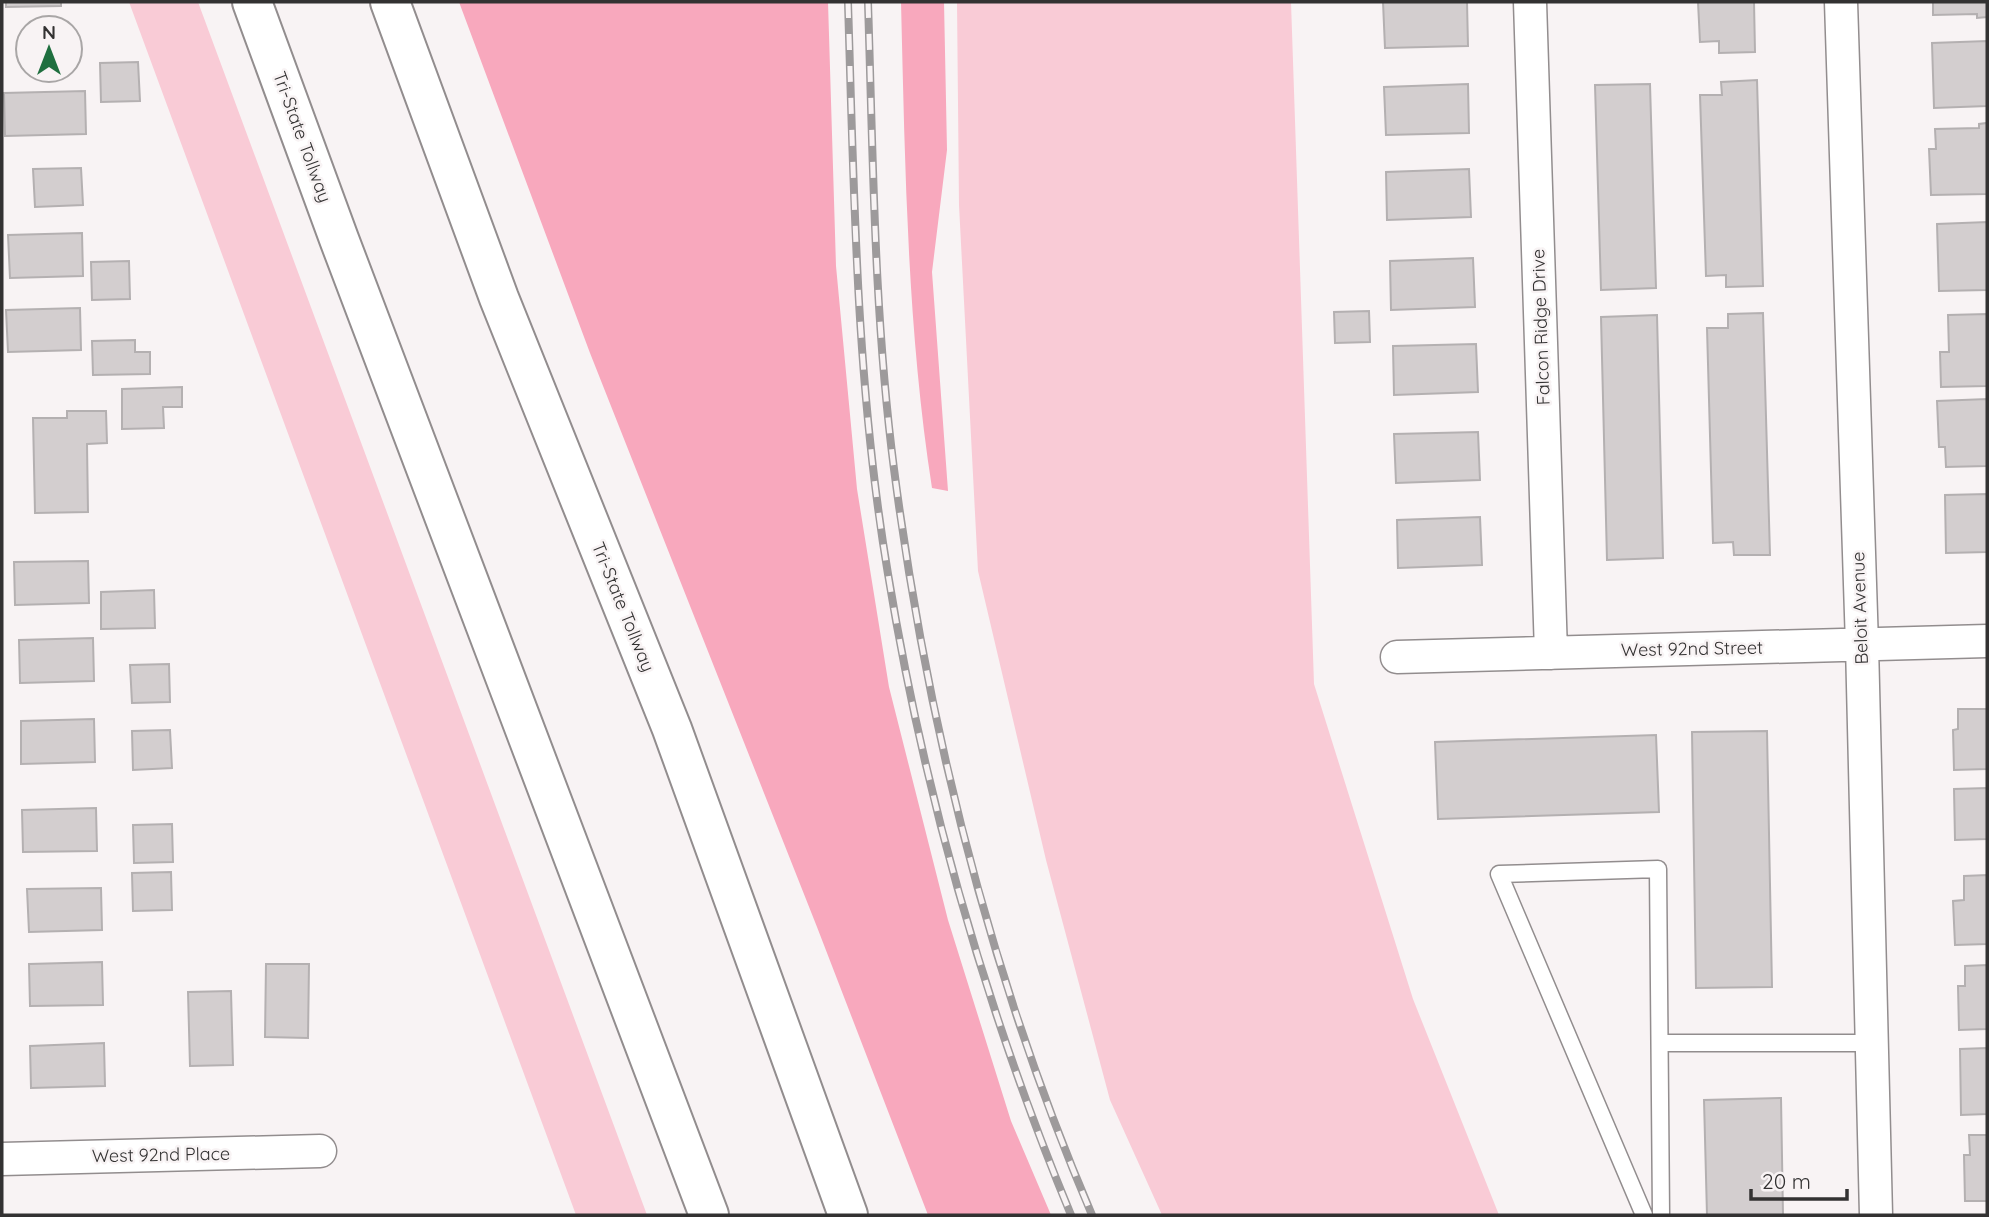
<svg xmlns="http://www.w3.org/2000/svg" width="1989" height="1217" font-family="Quicksand,sans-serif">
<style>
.green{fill:#f9cbd6}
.forest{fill:#f8a8bd}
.building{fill:#d3cecf;stroke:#b4b0b1;stroke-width:2}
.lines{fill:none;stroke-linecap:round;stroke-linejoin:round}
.service-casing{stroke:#928d8e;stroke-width:19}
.minor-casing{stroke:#928d8e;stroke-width:35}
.motorway-casing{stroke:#928d8e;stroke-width:42}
.service{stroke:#fff;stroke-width:16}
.minor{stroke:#fff;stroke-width:32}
.motorway{stroke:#fff;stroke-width:38}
.rail-casing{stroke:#9d9a9b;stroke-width:8}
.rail{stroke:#f8f3f4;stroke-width:5;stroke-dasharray:16;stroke-linecap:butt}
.labels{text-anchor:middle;stroke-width:5;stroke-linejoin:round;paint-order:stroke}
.street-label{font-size:18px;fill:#333232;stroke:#f8f3f4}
</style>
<rect width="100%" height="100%" fill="#f8f3f4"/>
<path class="green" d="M129,2H198L647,1215H576Z
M957,2H1291L1314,684L1413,999L1499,1215H1162L1110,1100L1046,860L978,571L959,205Z"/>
<path class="forest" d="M459,2H828L836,266L857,489L889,687L948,920L1011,1121L1051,1215H928L817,927L590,353Z
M901,2H944L947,150L932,272L948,491L932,488C907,327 905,164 901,2Z"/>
<path class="building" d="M6,2H61V6L6,7Z
M1383,2H1467L1468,46L1385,48Z
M1698,2H1754L1755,52L1719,53V41L1700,42Z
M1933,2H1987V17L1977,18V14L1933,15Z
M1987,41V106L1934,108L1932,43Z
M138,62L140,101L101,102L100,63Z
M1757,80L1763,286L1726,287V275L1706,276L1700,95H1722L1721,82Z
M1468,84L1469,133L1386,135L1384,87Z
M1650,84L1656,288L1601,290L1595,85Z
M85,91L86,134L5,136L4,93Z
M1987,123V194L1931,195L1929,149H1936L1935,129L1979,128V124Z
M81,168L83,205L35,207L33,169Z
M1469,169L1471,217L1387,220L1386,172Z
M1987,222V290L1939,291L1937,224Z
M82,233L83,276L10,278L8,235Z
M1473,258L1475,307L1391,310L1390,261Z
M129,261L130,299L92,300L91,262Z
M80,308L81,350L8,352L6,310Z
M1369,311L1370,342L1335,343L1334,312Z
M1763,313L1770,555H1734L1733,542L1713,543L1707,328H1728V314Z
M1987,314V386L1941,387L1940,352H1949L1948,315Z
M1657,315L1663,558L1607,560L1601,317Z
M135,340V352H150V374L93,375L92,341Z
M1476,344L1478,392L1394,395L1393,346Z
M182,387V407H163L164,428L122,429V389Z
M1987,399V466L1946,467L1945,447H1939L1937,401Z
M67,411H106L107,443L87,444L88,512L35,513L33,418H67Z
M1478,432L1480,480L1396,483L1394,434Z
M1987,494V552L1946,553L1945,495Z
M1480,517L1482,565L1398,568L1397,520Z
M88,561L89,603L15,605L14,562Z
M154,590L155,628L101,629V592Z
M93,638L94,681L20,683L19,640Z
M169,664L170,702L132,703L130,665Z
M1958,709H1987V769L1954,770L1953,730L1958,729Z
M94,719L95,762L21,764V721Z
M170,730L172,768L133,770L132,731Z
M1767,731L1772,987L1696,988L1692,732Z
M1656,735L1659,812L1438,819L1435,742Z
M1987,788V839L1955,840L1954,789Z
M96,808L97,851L23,852L22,810Z
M172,824L173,862L134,863L133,825Z
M171,872L172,910L133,911L132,873Z
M1987,875V944L1955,945L1953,901L1964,900V876Z
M101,888L102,930L29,932L27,889Z
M102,962L103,1005L30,1006L29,964Z
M266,964H309L308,1038L265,1037Z
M1987,965V1029L1959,1030L1958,986H1965V966Z
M231,991L233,1065L190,1066L188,992Z
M104,1043L105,1086L31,1088L30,1046Z
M1987,1048V1114L1961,1115L1960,1049Z
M1781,1098L1783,1215H1707L1704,1100Z
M1969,1135H1987V1201H1965L1964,1155H1970Z"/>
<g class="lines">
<g class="service-casing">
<path id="service" d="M1660,1043H1871
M1644,1215L1499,874L1658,869L1661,1215"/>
</g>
<g class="minor-casing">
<path id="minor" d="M1530,2L1551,653
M1841,2L1862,645L1876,1215
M1397,657L1987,641
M2,1159L320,1151"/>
</g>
<g class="motorway-casing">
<path id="motorway" d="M252,2L339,239L709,1215
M390,2L499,298L672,729L848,1215"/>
</g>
<use href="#service" class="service"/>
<use href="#minor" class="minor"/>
<use href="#motorway" class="motorway"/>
<g class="rail-casing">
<path id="rail" d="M848,2C854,193 856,385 888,574C924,794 986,1010 1071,1215
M868,2C873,157 874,315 894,469C927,724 991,979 1092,1215"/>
</g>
<use href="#rail" class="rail"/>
</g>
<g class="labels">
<g class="street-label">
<text transform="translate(302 137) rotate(70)" y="6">Tri-State Tollway</text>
<text transform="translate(1541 327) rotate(-92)" y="6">Falcon Ridge Drive</text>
<text transform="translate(623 607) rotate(68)" y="6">Tri-State Tollway</text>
<text transform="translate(1860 608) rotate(-92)" y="6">Beloit Avenue</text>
<text transform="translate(1692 649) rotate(-1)" y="6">West 92nd Street</text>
<text transform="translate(161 1155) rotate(-1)" y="6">West 92nd Place</text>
</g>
</g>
<rect width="1989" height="1217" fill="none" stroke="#333232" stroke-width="7"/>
<g transform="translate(49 49)"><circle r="33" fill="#f8f3f4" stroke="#a9a6a6" stroke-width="2"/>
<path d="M0-5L12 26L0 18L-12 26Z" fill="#1f6f3f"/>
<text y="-10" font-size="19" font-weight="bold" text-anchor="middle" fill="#333232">N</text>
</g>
<path d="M1751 1189v10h96v-10" fill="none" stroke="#333232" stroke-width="3.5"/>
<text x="1762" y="1189" font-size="21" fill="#333232" stroke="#f8f3f4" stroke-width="5" paint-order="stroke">20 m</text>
</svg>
